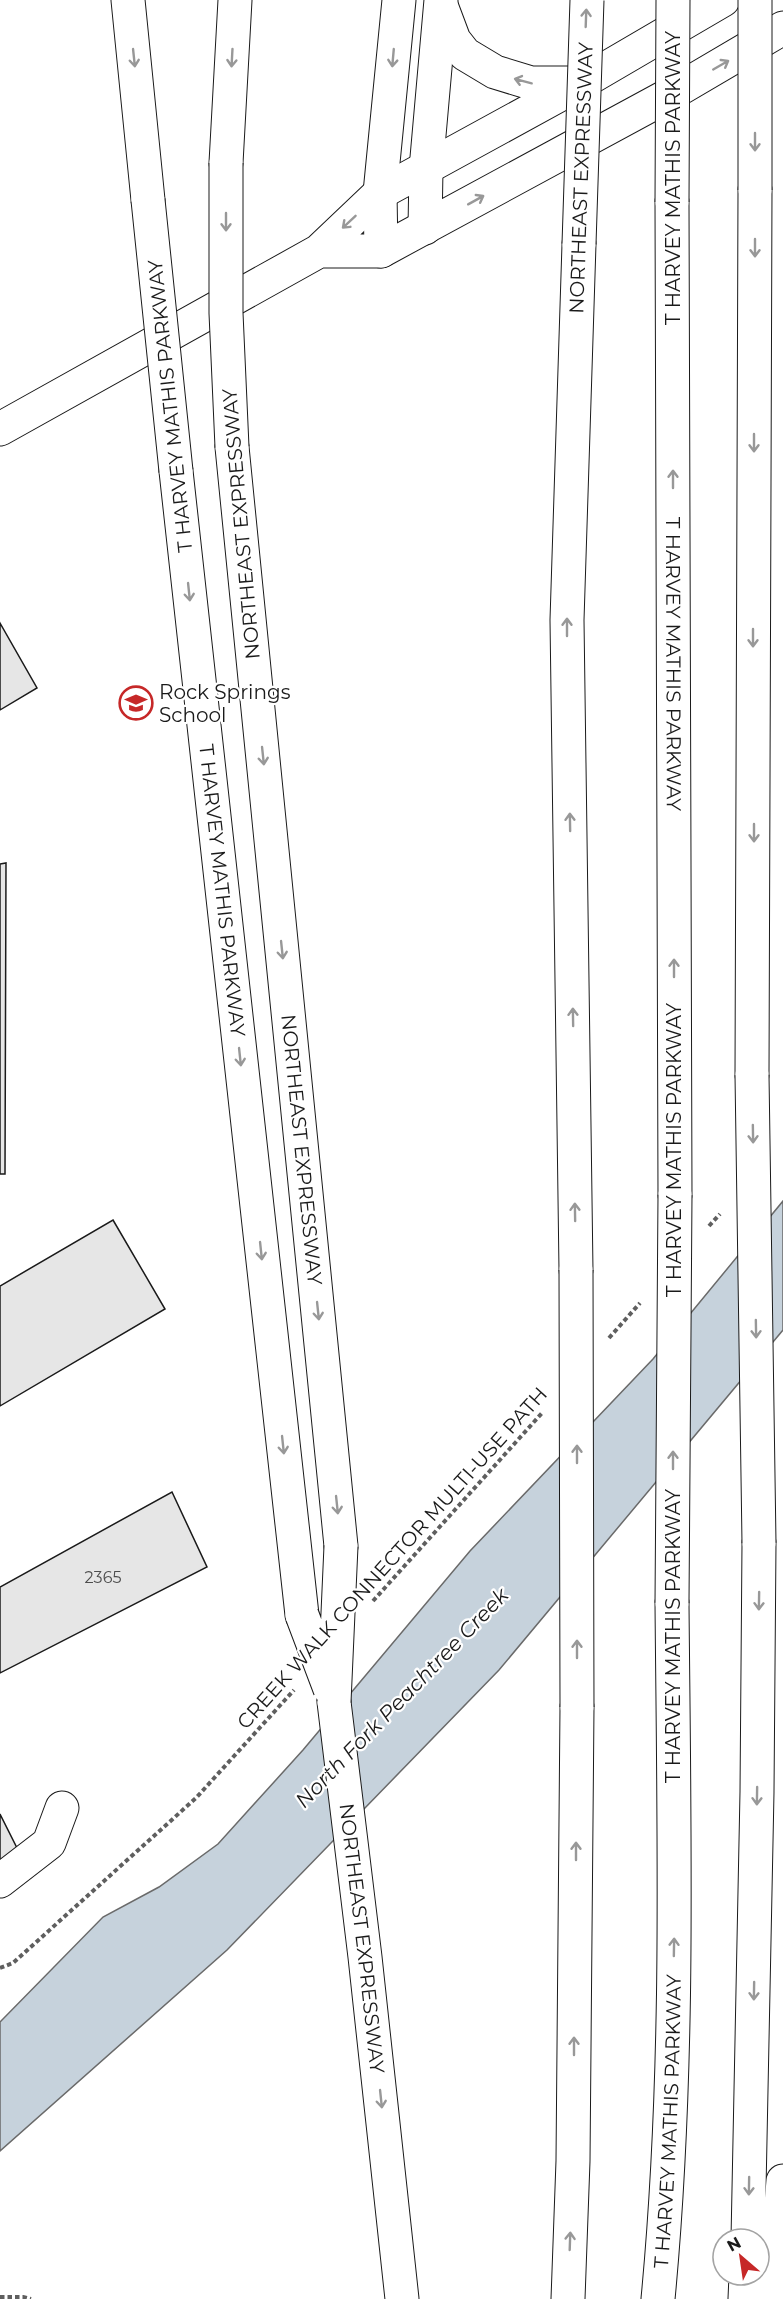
<svg xmlns="http://www.w3.org/2000/svg" width="783" height="2299" font-family="Montserrat,sans-serif">
<style>
.water{fill:#c6d2dc;stroke:#6a6a6a;stroke-width:1.5}
.building{fill:#e6e6e6;stroke:#1a1a1a;stroke-width:1.5}
.lines{fill:none;stroke-linecap:round;stroke-linejoin:round}
.minor-casing{stroke:#1a1a1a;stroke-width:35}
.major-casing{stroke:#1a1a1a;stroke-width:35}
.highway-casing{stroke:#1a1a1a;stroke-width:35}
.path{stroke:#5f5f5f;stroke-width:4;stroke-dasharray:4.5 3;stroke-linecap:butt}
.minor{stroke:#fff;stroke-width:33}
.major{stroke:#fff;stroke-width:33}
.highway{stroke:#fff;stroke-width:33}
.highway-bridge-casing{stroke:#1a1a1a;stroke-width:35;stroke-linecap:butt}
.highway-bridge{stroke:#fff;stroke-width:33}
.oneway{stroke:#989898}
.labels{text-anchor:middle;stroke-width:4.5;stroke-linejoin:round;paint-order:stroke}
.number-label{font-size:16px;fill:#4d4d4d}
.street-label{font-size:20px;fill:#1a1a1a;stroke:#fff}
.poi-label{font-size:20px;fill:#1a1a1a;stroke:#fff;text-anchor:start}
.water-label{font-size:21px;font-style:italic;fill:#1a1a1a;stroke:#fff}
</style>
<rect width="100%" height="100%" fill="#fff"/>
<path class="water" d="M783,1201V1330L499,1670L227,1950L0,2151V2022L103,1917L159,1887L218,1844L303,1750L470,1551L653,1359Z"/>
<path class="building" d="M0,623L37,688L0,710Z
M6,863L5,1174H0V864Z
M113,1220L165,1309L0,1406V1286Z
M172,1492L207,1567L0,1673V1587Z
M0,1814L21,1856L0,1868Z"/>
<g class="lines">
<g class="minor-casing">
<path id="minor" d="M0,1881L49,1843L62,1808"/>
</g>
<g class="major-casing">
<path id="major" d="M319,251H381L669,95L783,28
M0,429L319,251L380,193L581,83L723,0"/>
</g>
<g class="highway-casing">
<g id="highway">
<path d="M128,0L148,200"/>
<path d="M442,8L454,40L465,54L495,72L531,83H581"/>
<path d="M226,163L235,0"/>
<path id="s1" d="M672,202L675,1195"/>
<path d="M425,228L426,169L441,0"/>
<path d="M381,251L380,193L399,0"/>
<path id="s2" d="M232,447L341,1546"/>
<path id="s3" d="M176,471L302,1615"/>
<path d="M752,1075L755,190"/>
<path d="M576,1270L567,620L579,244"/>
<path id="s4" d="M334,1702L365,1957L402,2299"/>
<path d="M748,2239L757,1792L759,1543"/>
<path d="M568,2299L573,2161L577,1707"/>
<path id="s5" d="M658,2299C680,2068 674,1835 672,1603"/>
<path d="M745,2299L746,2275"/>
<path d="M773,2299L783,2181"/>
</g>
</g>
<path class="path" d="M709,1226L720,1214
M609,1338L640,1303
M373,1601L542,1413
M0,1968L13,1963L196,1798L294,1690
M0,2297H23L31,2299"/>
<use href="#minor" class="minor"/>
<use href="#major" class="major"/>
<use href="#highway" class="highway"/>
<g class="highway-bridge-casing">
<path id="highway-bridge" d="M755,0V190
M226,163V313L232,447
M148,200L176,471
M672,202L673,0
M579,244L587,0
M752,1075L759,1543
M576,1270L577,1707
M672,1603L675,1195
M302,1615L330,1689
M334,1702L341,1546"/>
</g>
<use href="#highway-bridge" class="highway-bridge"/>
</g>
<defs><path id="oneway-shaft" d="M-6 0H5M1.5-3L5.5 0L1.5 3" fill="none" stroke-width="1.6" stroke-linecap="round" stroke-linejoin="round" transform="scale(1.5)"/></defs>
<g class="oneway">
<use href="#oneway-shaft" transform="translate(586 18) rotate(-88)"/>
<use href="#oneway-shaft" transform="translate(134 58) rotate(84)"/>
<use href="#oneway-shaft" transform="translate(232 58) rotate(93)"/>
<use href="#oneway-shaft" transform="translate(393 58) rotate(95)"/>
<use href="#oneway-shaft" transform="translate(721 65) rotate(-30)"/>
<use href="#oneway-shaft" transform="translate(523 81) rotate(-165)"/>
<use href="#oneway-shaft" transform="translate(755 142) rotate(90)"/>
<use href="#oneway-shaft" transform="translate(476 200) rotate(-29)"/>
<use href="#oneway-shaft" transform="translate(226 222) rotate(90)"/>
<use href="#oneway-shaft" transform="translate(349 222) rotate(137)"/>
<use href="#oneway-shaft" transform="translate(755 248) rotate(90)"/>
<use href="#oneway-shaft" transform="translate(754 443) rotate(90)"/>
<use href="#oneway-shaft" transform="translate(673 479) rotate(-90)"/>
<use href="#oneway-shaft" transform="translate(189 592) rotate(84)"/>
<use href="#oneway-shaft" transform="translate(567 627) rotate(-90)"/>
<use href="#oneway-shaft" transform="translate(753 638) rotate(90)"/>
<use href="#oneway-shaft" transform="translate(263 756) rotate(84)"/>
<use href="#oneway-shaft" transform="translate(570 822) rotate(-91)"/>
<use href="#oneway-shaft" transform="translate(754 833) rotate(90)"/>
<use href="#oneway-shaft" transform="translate(282 950) rotate(84)"/>
<use href="#oneway-shaft" transform="translate(674 968) rotate(-90)"/>
<use href="#oneway-shaft" transform="translate(573 1017) rotate(-91)"/>
<use href="#oneway-shaft" transform="translate(240 1057) rotate(84)"/>
<use href="#oneway-shaft" transform="translate(753 1134) rotate(89)"/>
<use href="#oneway-shaft" transform="translate(575 1212) rotate(-91)"/>
<use href="#oneway-shaft" transform="translate(261 1251) rotate(84)"/>
<use href="#oneway-shaft" transform="translate(318 1311) rotate(84)"/>
<use href="#oneway-shaft" transform="translate(756 1329) rotate(89)"/>
<use href="#oneway-shaft" transform="translate(283 1445) rotate(84)"/>
<use href="#oneway-shaft" transform="translate(577 1454) rotate(-90)"/>
<use href="#oneway-shaft" transform="translate(673 1460) rotate(-90)"/>
<use href="#oneway-shaft" transform="translate(337 1505) rotate(84)"/>
<use href="#oneway-shaft" transform="translate(759 1601) rotate(91)"/>
<use href="#oneway-shaft" transform="translate(577 1649) rotate(-90)"/>
<use href="#oneway-shaft" transform="translate(757 1796) rotate(91)"/>
<use href="#oneway-shaft" transform="translate(576 1851) rotate(-90)"/>
<use href="#oneway-shaft" transform="translate(674 1947) rotate(-89)"/>
<use href="#oneway-shaft" transform="translate(754 1991) rotate(91)"/>
<use href="#oneway-shaft" transform="translate(574 2046) rotate(-90)"/>
<use href="#oneway-shaft" transform="translate(381 2099) rotate(84)"/>
<use href="#oneway-shaft" transform="translate(749 2186) rotate(91)"/>
<use href="#oneway-shaft" transform="translate(570 2241) rotate(-88)"/>
</g>
<defs>
<g id="school-ring" transform="scale(1.725)"><circle r="9.5" fill="#fff" stroke="#c62828" stroke-width="1.5"/><path d="M0-5L7-2L0 1L-7-2ZM-4 1L0 2.5L4 1V4Q0 6-4 4Z" fill="#c62828"/></g>
</defs>
<g fill-rule="evenodd">
<use href="#school-ring" x="136" y="703"/>
</g>
<g class="labels">
<g class="number-label">
<text x="103" y="1583">2365</text>
</g>
<g class="street-label">
<text transform="translate(581 178) rotate(-88)" y="7">NORTHEAST EXPRESSWAY</text>
<text transform="translate(673 178) rotate(-90)" y="7">T HARVEY MATHIS PARKWAY</text>
<text transform="translate(170 406) rotate(-96)" y="7">T HARVEY MATHIS PARKWAY</text>
<text transform="translate(241 524) rotate(-95)" y="7">NORTHEAST EXPRESSWAY</text>
<text dy="7" stroke="none"><textPath href="#s1" startOffset="462">T HARVEY MATHIS PARKWAY</textPath></text>
<text dy="7" stroke="none"><textPath href="#s3" startOffset="422">T HARVEY MATHIS PARKWAY</textPath></text>
<text transform="translate(674 1150) rotate(-90)" y="7">T HARVEY MATHIS PARKWAY</text>
<text dy="7" stroke="none"><textPath href="#s2" startOffset="706">NORTHEAST EXPRESSWAY</textPath></text>
<text transform="translate(392 1558) rotate(-48)" y="7">CREEK WALK CONNECTOR MULTI-USE PATH</text>
<text transform="translate(673 1636) rotate(-90)" y="7">T HARVEY MATHIS PARKWAY</text>
<text dy="7" stroke="none"><textPath href="#s4" startOffset="238">NORTHEAST EXPRESSWAY</textPath></text>
<text dy="7" stroke="none"><textPath href="#s5" startOffset="178">T HARVEY MATHIS PARKWAY</textPath></text>
</g>
<g class="poi-label">
<text x="159" y="699">Rock Springs<tspan x="159" dy="23">School</tspan></text>
</g>
<g class="water-label">
<text transform="translate(402 1698) rotate(-46)" y="7">North Fork Peachtree Creek</text>
</g>
</g>
<g transform="translate(741 2257) rotate(331)"><circle r="28" fill="#ffffff" stroke="#a3a3a3" stroke-width="1.5"/>
<path d="M0-4.5L10 22L0 15L-10 22Z" fill="#c62828"/>
<text y="-9" font-size="16" font-weight="bold" text-anchor="middle" fill="#1a1a1a">N</text>
</g>
</svg>
